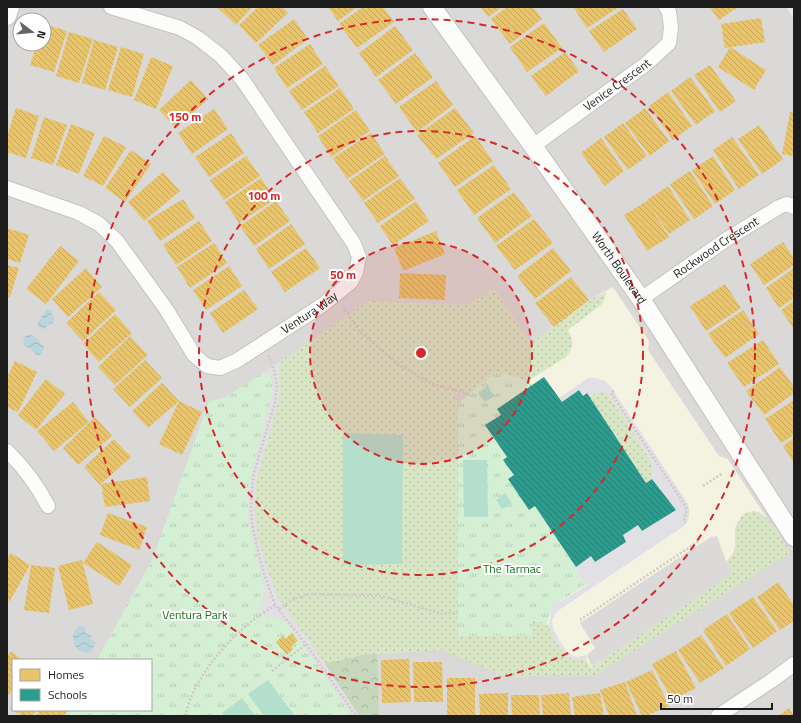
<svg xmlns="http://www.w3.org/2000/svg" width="801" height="723" font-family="'Titillium Web',sans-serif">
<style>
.residential{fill:#dad9d7;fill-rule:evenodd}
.education{fill:#f4f3e1}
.grass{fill:url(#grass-dots)}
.forest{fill:url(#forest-crowns)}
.park{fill:url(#park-tufts)}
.pitch{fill:#b4dfcc}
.parking{fill:#dbdad9}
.plaza{fill:#e1e0e4}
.water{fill:url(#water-waves)}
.homes{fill:url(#homes-back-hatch)}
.schools{fill:url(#schools-back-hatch)}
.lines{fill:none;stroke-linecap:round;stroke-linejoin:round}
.minor-casing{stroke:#c4c3c1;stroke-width:16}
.tertiary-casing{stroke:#c4c3c1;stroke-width:20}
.path{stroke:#d4c8c6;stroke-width:2.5;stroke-dasharray:2 2;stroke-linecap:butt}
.minor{stroke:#fcfcfb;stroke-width:14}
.tertiary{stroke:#fcfcfb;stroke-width:18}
.ring{fill:none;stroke:#d62828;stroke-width:2;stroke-dasharray:7 5}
.labels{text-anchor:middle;stroke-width:4;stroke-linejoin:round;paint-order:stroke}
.street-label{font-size:12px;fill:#1d1d1d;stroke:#fff}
.park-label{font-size:12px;fill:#14711b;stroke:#fff}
.centre{fill:#d62828;stroke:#fff;stroke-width:2}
.ring-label{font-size:12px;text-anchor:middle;font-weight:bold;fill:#d62828;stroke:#fff;stroke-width:4;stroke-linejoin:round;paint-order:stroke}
</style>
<defs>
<pattern id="grass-dots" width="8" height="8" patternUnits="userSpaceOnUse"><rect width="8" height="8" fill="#d8e6c6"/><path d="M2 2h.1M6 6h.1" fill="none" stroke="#b9c5aa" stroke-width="1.8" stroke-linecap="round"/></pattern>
<pattern id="forest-crowns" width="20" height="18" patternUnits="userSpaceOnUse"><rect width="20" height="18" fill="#c7d7bc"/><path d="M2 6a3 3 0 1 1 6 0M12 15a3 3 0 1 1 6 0" fill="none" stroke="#aab8a1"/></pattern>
<pattern id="park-tufts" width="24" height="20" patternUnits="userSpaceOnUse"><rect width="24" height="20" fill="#d5efd4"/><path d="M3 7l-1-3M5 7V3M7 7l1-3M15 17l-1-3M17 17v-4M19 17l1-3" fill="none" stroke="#b6ccb6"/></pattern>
<pattern id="water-waves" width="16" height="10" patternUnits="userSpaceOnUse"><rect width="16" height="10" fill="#bbd5dc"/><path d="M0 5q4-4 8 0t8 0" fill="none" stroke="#a0b6bc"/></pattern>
<pattern id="homes-back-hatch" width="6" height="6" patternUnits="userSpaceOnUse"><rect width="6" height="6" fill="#e9c46a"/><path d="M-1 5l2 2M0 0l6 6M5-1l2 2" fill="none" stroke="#c7a85b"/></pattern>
<pattern id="schools-back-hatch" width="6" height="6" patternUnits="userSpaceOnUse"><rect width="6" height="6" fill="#2a9d8f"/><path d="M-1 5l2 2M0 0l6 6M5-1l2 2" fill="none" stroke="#237f74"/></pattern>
</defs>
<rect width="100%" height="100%" fill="#ebe9e5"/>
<path class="residential" d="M7,7H786L794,19V716H7ZM20,20H44V44H20ZM13,660H151V710H13Z"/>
<path class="education" d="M613,287L767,518L758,512L753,511L743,515L736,526L735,532V548L733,554L726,562L733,573L618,653L591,668L507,677L458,656V404L531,343L561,321L589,300Z"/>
<path class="grass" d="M494,289L531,343L561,321L589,300L606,292L604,301L601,305L568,330C573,341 575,346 566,357L528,381L495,372L467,396L460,394L453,393L458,404V636L531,635L533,621L542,622L549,625C551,636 561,649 568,657L582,660L586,659L591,668L732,573L726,562C741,549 732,543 736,528C738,521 742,513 749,512C767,508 782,540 791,552L594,676L558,675L507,677L442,650L362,655L325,664L286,610L277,596L266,566L258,538L254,506L256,483L278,401L280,390L279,369L282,360L348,316L369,301L467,305Z
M600,391L608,393L652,462L653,468L652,479L646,483L589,397Z"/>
<path class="forest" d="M377,654L379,716H359L325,664L362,655Z"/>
<path class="park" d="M264,372C275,375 273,385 272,395L250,481C248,495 248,509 249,523L264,585L265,591L261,604L266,617C275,616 280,617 287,623L320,668L352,716H65L69,710H151V660H97L153,558L209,401L224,398Z
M495,372L528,381L532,386L497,409L501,415L485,425L507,457L504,460L514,475L508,479L529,510L535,506L576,567L580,577L586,584L552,607L546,627L542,622L533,621L532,635L458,636V404Z"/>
<path class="pitch" d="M488,386L494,396L485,402L478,393Z
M343,433L403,435L402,564L343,565Z
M463,460H487L488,517H464Z
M505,493L512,503L502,509L496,500Z
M268,680L295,716H264L248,694Z
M242,698L255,716H225L222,713Z"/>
<path class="parking" d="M649,341L728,459L719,456L648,350Z
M717,536L726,561L733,573L592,667L587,655L595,648L580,623L700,544L711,537Z"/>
<path class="plaza" d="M282,360L279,369L280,390L278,401L256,483L254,506L258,538L266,566L277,596L325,664L359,716H352L320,668L287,623L282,619L277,617H266L258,608L263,601L265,591L264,585L249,523L248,513V491L250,480L272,394L273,382L272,377L267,373L264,372Z
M588,378H596L605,381L611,387L688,504L689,510V516L688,520L684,526L556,612L552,620L553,628L559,640L567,651L573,656L578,657L586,655L587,658L582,660H574L568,657L564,652L552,636L550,630L549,625L552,607L587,585L580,577L576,567L591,556L595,562L626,542L623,535L638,525L642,531L676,510L652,479L653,468L652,462L608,393L600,391L589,397L587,393L583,396L579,390L562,402L559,398Z"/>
<path class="water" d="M46,310H52L51,313L54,317L53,323L47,325L46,328L43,329L38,327C37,319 44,316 46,310Z
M29,334C36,336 40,342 44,347L42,354L36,356L35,353L32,351L31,349L25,346L23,341L24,337Z
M79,626H81L84,627L86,634H90L92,635L90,639L96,642L91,652C88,652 86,653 84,652C72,650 69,633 79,626Z"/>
<path class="homes" d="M219,7H252L236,25L218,8Z
M258,7H282L288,13L256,43L239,25Z
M328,7H357L338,21Z
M363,7H383L394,22L357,48L339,24Z
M481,7H502L488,17Z
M507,7H533L542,19L510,44L491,19Z
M576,7H619L587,28L574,8Z
M710,7H738L719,20Z
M623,9L637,29L604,52L589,31Z
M761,18L765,42L725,48L721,24Z
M294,19L308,39L273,65L258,45Z
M544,23L562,48L527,72L510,47Z
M44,24L67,31L54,72L30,65L37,44H44Z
M395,26L413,50L376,77L359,53Z
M69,32L93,39L79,83L56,76Z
M94,40L118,47L105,90L82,83Z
M310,44L323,64L287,88L274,68Z
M121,47L144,54L132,97L108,90Z
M730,47L766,70L754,90L718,67Z
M565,52L579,71L546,96L531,76Z
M415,53L433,77L396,104L378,80Z
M151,57L173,66L156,109L134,100Z
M710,65L736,101L720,112L694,75Z
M325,66L339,86L302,110L289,91Z
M690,77L715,111L696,125L671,91Z
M191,80L208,99L176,128L159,110Z
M436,81L453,105L417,132L399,107Z
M340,88L354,109L318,133L304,112Z
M668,92L692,126L673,140L649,106Z
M16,108L39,116L26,158L7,152V137Z
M455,108L474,133L436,159L417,135Z
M645,108L669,141L650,156L625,123Z
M214,109L228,129L192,154L178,133Z
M356,110L370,131L331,157L318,136Z
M790,112L794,113V156L782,154Z
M44,117L67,125L53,165L31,158Z
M623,123L647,156L628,170L604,137Z
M71,124L95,133L79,174L56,165Z
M759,125L783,159L762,174L738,139Z
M231,133L244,153L209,177L195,157Z
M371,133L385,154L347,179L333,158Z
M104,136L126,147L103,186L83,176Z
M475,136L493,161L455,187L438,163Z
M732,137L759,175L739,189L713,150Z
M601,138L624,171L605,186L581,153Z
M131,150L151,164L125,202L105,188Z
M246,156L260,176L224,200L210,180Z
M385,156L399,176L363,201L349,181Z
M713,156L735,190L715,204L692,170Z
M494,165L511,189L474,215L457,190Z
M690,171L713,206L694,219L670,184Z
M163,172L180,191L144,221L128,202Z
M261,178L275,199L239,223L225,202Z
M400,178L415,199L378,223L364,203Z
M668,186L690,220L669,234L649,204L669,237L647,251L624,215L647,201V200Z
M514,192L532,216L495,243L477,218Z
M183,199L195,218L160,241L147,221Z
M276,201L290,221L254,246L240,226Z
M416,201L429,221L393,245L380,226Z
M534,219L553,243L515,270L496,246Z
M199,221L212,241L176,265L163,245Z
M291,224L305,244L269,269L256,249Z
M7,228L29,235L20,263L7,259Z
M436,231L445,254L403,271L394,248Z
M783,242L794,258V265L764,285L750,264Z
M214,243L227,263L190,288L177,267Z
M60,246L79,261L46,304L26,289Z
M306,248L320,268L285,292L271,272Z
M553,248L571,271L535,299L517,276Z
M7,265L19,268L10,297L7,296Z
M229,266L242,286L206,310L193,290Z
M86,268L102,287L68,317L52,299Z
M794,268V298L779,308L766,288Z
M400,273L446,275L445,300L399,298Z
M571,277L589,300L554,327L535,303Z
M725,284L741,308L706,331L690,306Z
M244,290L258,309L223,333L210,313Z
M99,292L116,310L83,341L66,323Z
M794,301V329L781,310Z
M743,310L759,334L725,358L708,334Z
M115,314L132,333L99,362L83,344Z
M130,336L148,355L115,385L98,367Z
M763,340L779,364L744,387L727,363Z
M145,360L162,378L130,407L113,389Z
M15,361L37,372L18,412L7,407V378Z
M780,367L794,387V393L764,415L746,391Z
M46,379L65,394L36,430L18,415Z
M162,383L179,401L148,428L132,411Z
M794,400V435L781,443L765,419Z
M179,401L202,412L182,455L159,444Z
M73,402L89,422L54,451L37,431Z
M95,417L112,436L78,465L63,448Z
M794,438V463L783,446Z
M114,439L131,457L100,485L84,467Z
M147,477L150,501L105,507L101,484Z
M108,513L147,527L139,550L100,535Z
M97,542L132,565L119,586L83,563Z
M11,553L30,565L10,601L7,600V559Z
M82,560L93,604L69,610L58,566Z
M31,565L55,568L49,613L24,610Z
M778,582L794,605V621L780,630L757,597Z
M753,597L777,631L753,648L729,613Z
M727,614L750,649L726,666L703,630Z
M292,633L298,641L291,646L293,649L287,655L276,642L283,636L285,639Z
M701,635L724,668L700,683L678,650Z
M11,651L22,660H13V689L7,697V657Z
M676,651L696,688L672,700L652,664Z
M409,659L411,702L382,703L381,660Z
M413,662H442L443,702H414Z
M652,670L669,706L646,716H642L626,682Z
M447,678H475V716H447Z
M625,682L637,716H609L600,690Z
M508,693V716H480L479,694Z
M569,693L571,716H543L541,695Z
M600,693L604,716H575L572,697Z
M511,695H539L540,716H512Z
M13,703V710H36L33,716H23L10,709Z
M789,708L794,716H778Z
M40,710H68L64,716H36Z"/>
<path class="schools" d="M544,377L562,402L579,390L583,396L587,393L646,483L652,479L676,510L642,531L638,525L623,535L626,542L595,562L591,556L576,567L535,506L529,510L508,479L514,475L503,460L507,457L485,425L501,415L497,409Z"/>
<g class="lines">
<g class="minor-casing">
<g id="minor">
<path id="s1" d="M533,146L646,64L669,43L671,27L669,12L666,7"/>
<path id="s2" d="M7,188L79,213L99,224L117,241L166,309L194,355L207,366L220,368L236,361L321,306L351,282L356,272L359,257L354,244L242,79L221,56L198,38L180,28L111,7"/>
<path id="s3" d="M641,299L724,241L779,207L787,204L794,207"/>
<path d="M7,451C24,467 37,485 48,506"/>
<path d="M718,716L771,681L794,664"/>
</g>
</g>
<g class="tertiary-casing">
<g id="tertiary">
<path id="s4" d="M432,7L533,146L641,299L794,537"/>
<path d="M7,16L10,7"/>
</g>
</g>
<path class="path" d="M343,306L359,331L398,364L432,384L469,394
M268,355L275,373L277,387L275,402L254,473L252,489L251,510L252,523L257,547L264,573L275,605L306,644L356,716
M614,391L611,393L686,507C686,512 686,515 684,519L686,523
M703,486L723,473
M279,609C290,601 297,596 312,594L381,596L443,614L458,612
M580,620L699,541L697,539
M272,671L306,644
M185,716C187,709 189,702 192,695C204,669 223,646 245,627C254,618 265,612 275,605"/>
<use href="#minor" class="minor"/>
<use href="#tertiary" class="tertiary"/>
</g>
<circle cx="421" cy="353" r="111" fill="#d62828" fill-opacity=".12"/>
<g class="ring">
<circle cx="421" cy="353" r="111"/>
<circle cx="421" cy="353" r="222"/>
<circle cx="421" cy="353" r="334"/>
</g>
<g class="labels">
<g class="street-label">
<text dy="4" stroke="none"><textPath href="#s1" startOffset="104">Venice Crescent</textPath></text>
<text dy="4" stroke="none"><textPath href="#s3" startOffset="91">Rockwood Crescent</textPath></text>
<text dy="4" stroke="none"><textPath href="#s4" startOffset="321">Worth Boulevard</textPath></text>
<text dy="4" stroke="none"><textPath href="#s2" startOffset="397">Ventura Way</textPath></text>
</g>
<g class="park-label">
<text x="512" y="573">The Tarmac</text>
<text x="195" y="619">Ventura Park</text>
</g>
</g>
<circle cx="421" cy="353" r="6" class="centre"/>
<g class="ring-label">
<text x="185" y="121">150 m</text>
<text x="264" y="200">100 m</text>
<text x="343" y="279">50 m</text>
</g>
<rect width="801" height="723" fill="none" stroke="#1d1d1d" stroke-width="16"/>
<rect x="12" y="659" width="140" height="52" fill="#ffffff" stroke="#a5a5a5"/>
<rect x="20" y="669" width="20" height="12" fill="#e9c46a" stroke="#a5a5a5"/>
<text x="48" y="679" font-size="12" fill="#1d1d1d">Homes</text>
<rect x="20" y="689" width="20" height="12" fill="#2a9d8f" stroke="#a5a5a5"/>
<text x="48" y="699" font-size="12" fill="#1d1d1d">Schools</text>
<g transform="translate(32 32) rotate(106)"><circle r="19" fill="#ffffff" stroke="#a5a5a5"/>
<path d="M0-3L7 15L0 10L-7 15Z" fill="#656463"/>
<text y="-6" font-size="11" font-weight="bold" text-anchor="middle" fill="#1d1d1d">N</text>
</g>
<path d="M661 703v6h111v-6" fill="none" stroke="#1d1d1d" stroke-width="2"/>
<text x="667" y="703" font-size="12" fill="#1d1d1d" stroke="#ffffff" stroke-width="3" paint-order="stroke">50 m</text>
</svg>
